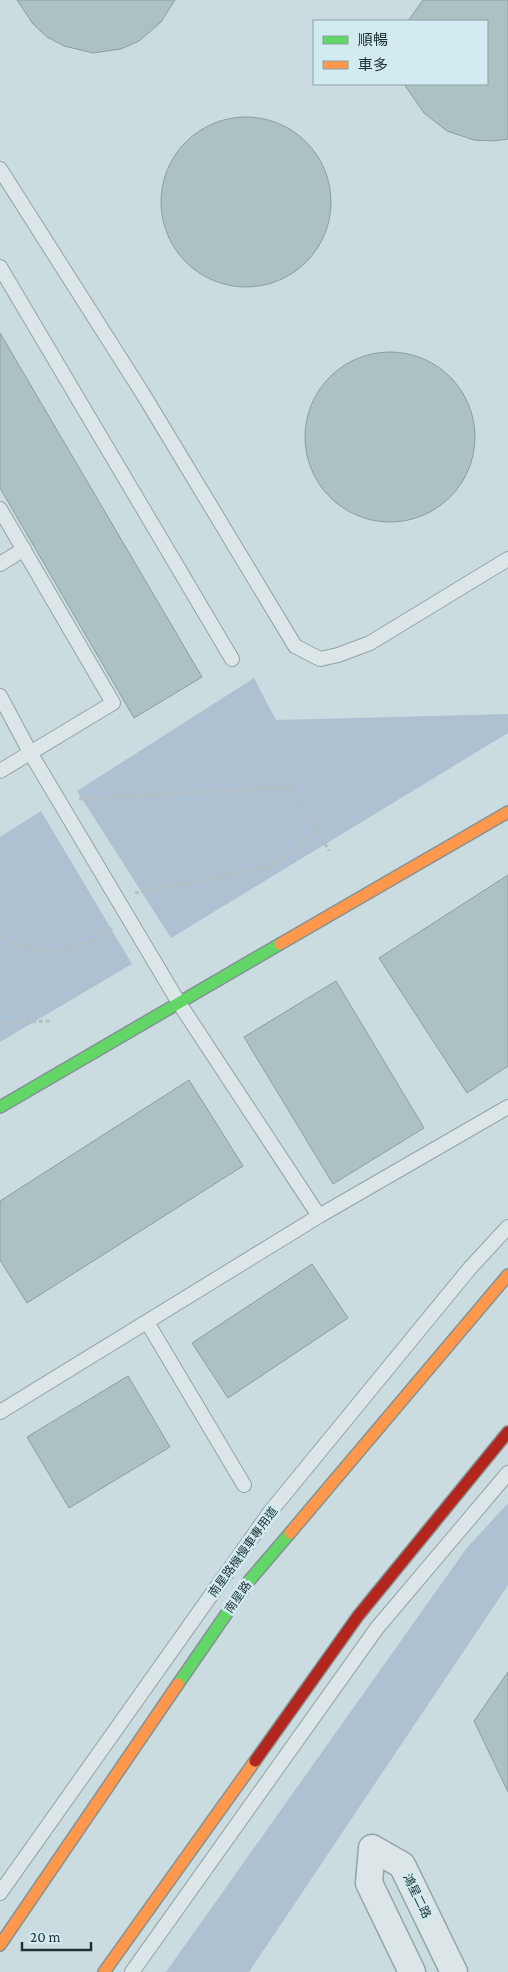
<svg xmlns="http://www.w3.org/2000/svg" width="508" height="1972" font-family="'Crimson Pro','Noto Sans TC',serif">
<style>
.green{fill:#aec1d2}
.building{fill:#acc2c2;stroke:#8b9e9e}
.lines{fill:none;stroke-linecap:round;stroke-linejoin:round}
.lane-casing{stroke:#94a3a5;stroke-width:16}
.street-casing{stroke:#94a3a5;stroke-width:29}
.fast-casing{stroke:#849394;stroke-width:14}
.slow-casing{stroke:#849394;stroke-width:14}
.jam-casing{stroke:#849394;stroke-width:14}
.path{stroke:#b3bfc1;stroke-width:3;stroke-dasharray:4 2.5;stroke-linecap:butt}
.lane{stroke:#dce6e8;stroke-width:14}
.street{stroke:#dce6e8;stroke-width:26}
.fast{stroke:#63d668;stroke-width:11}
.slow{stroke:#ff974d;stroke-width:11}
.jam{stroke:#b3261e;stroke-width:11}
.labels{text-anchor:middle;stroke-width:5;stroke-linejoin:round;paint-order:stroke}
.street-label{font-size:12px;fill:#1e3231;stroke:#d1ebf1}
</style>
<rect width="100%" height="100%" fill="#cbdce0"/>
<path class="green" d="M254,678L276,720L508,714V733L171,938L77,791Z
M41,811L132,964L0,1042V837Z
M508,1503V1585L249,1972H166L466,1549Z"/>
<path class="building" d="M17,0H175L161,22L139,41L121,49L93,53L64,46L47,37L33,24Z
M423,0H508V139L493,141L474,140L447,131L424,113L404,84H487V21H408Z
M161 202a85 85 0 1 1 170 0a85 85 0 1 1-170 0Z
M0,333L202,677L134,718L0,488Z
M305 437a85 85 0 1 1 170 0a85 85 0 1 1-170 0Z
M508,875V1066L467,1093L379,958Z
M336,981L424,1128L333,1184L244,1037Z
M189,1080L243,1166L27,1303L0,1260V1201Z
M312,1264L348,1318L228,1398L192,1343Z
M128,1376L170,1447L69,1508L27,1437Z
M508,1672V1792L474,1721Z"/>
<g class="lines">
<g class="lane-casing">
<path id="lane" d="M0,169L143,394L295,646L320,659L338,655L370,643L508,559
M0,267L232,659
M0,509L113,703L0,771
M0,564L24,549
M0,696L31,754L179,1003L319,1216
M147,1322L244,1485
M0,1412L319,1216L508,1107
M0,1893L270,1512L470,1268L508,1227
M132,1972L377,1628L508,1473"/>
</g>
<g class="street-casing">
<path id="street" d="M412,1972L369,1883L372,1848L402,1865L454,1972"/>
</g>
<g class="fast-casing">
<path id="fast" d="M0,1107L280,944
M178,1684L249,1581L290,1533"/>
</g>
<g class="slow-casing">
<path id="slow" d="M280,944L508,812
M290,1533L508,1275
M0,1945L178,1684
M104,1972L255,1761"/>
</g>
<g class="jam-casing">
<path id="jam" d="M255,1761L358,1616L508,1432"/>
</g>
<path class="path" d="M79,799L293,787L329,851
M135,893L270,867L319,832
M0,935L22,946L50,953L95,940L113,928
M0,1023L52,1021"/>
<use href="#lane" class="lane"/>
<use href="#street" class="street"/>
<use href="#fast" class="fast"/>
<use href="#slow" class="slow"/>
<use href="#jam" class="jam"/>
</g>
<g class="labels">
<g class="street-label">
<text transform="translate(243 1552) rotate(-54)" y="4">南星路機慢車專用道</text>
<text transform="translate(238 1597) rotate(-55)" y="4">南星路</text>
<text transform="translate(417 1896) rotate(64)" y="4">鴻星二路</text>
</g>
</g>
<rect x="313" y="20" width="175" height="65" fill="#d1ebf1" stroke="#89a1a4"/>
<rect x="323" y="36" width="25" height="8" fill="#63d668" stroke="#89a1a4"/>
<text x="358" y="45" font-size="15" fill="#1e3231">順暢</text>
<rect x="323" y="61" width="25" height="8" fill="#ff974d" stroke="#89a1a4"/>
<text x="358" y="70" font-size="15" fill="#1e3231">車多</text>
<path d="M22 1942v8h69v-8" fill="none" stroke="#1e3231" stroke-width="2.5"/>
<text x="30" y="1942" font-size="15" fill="#1e3231" stroke="#d1ebf1" stroke-width="4" paint-order="stroke">20 m</text>
</svg>
